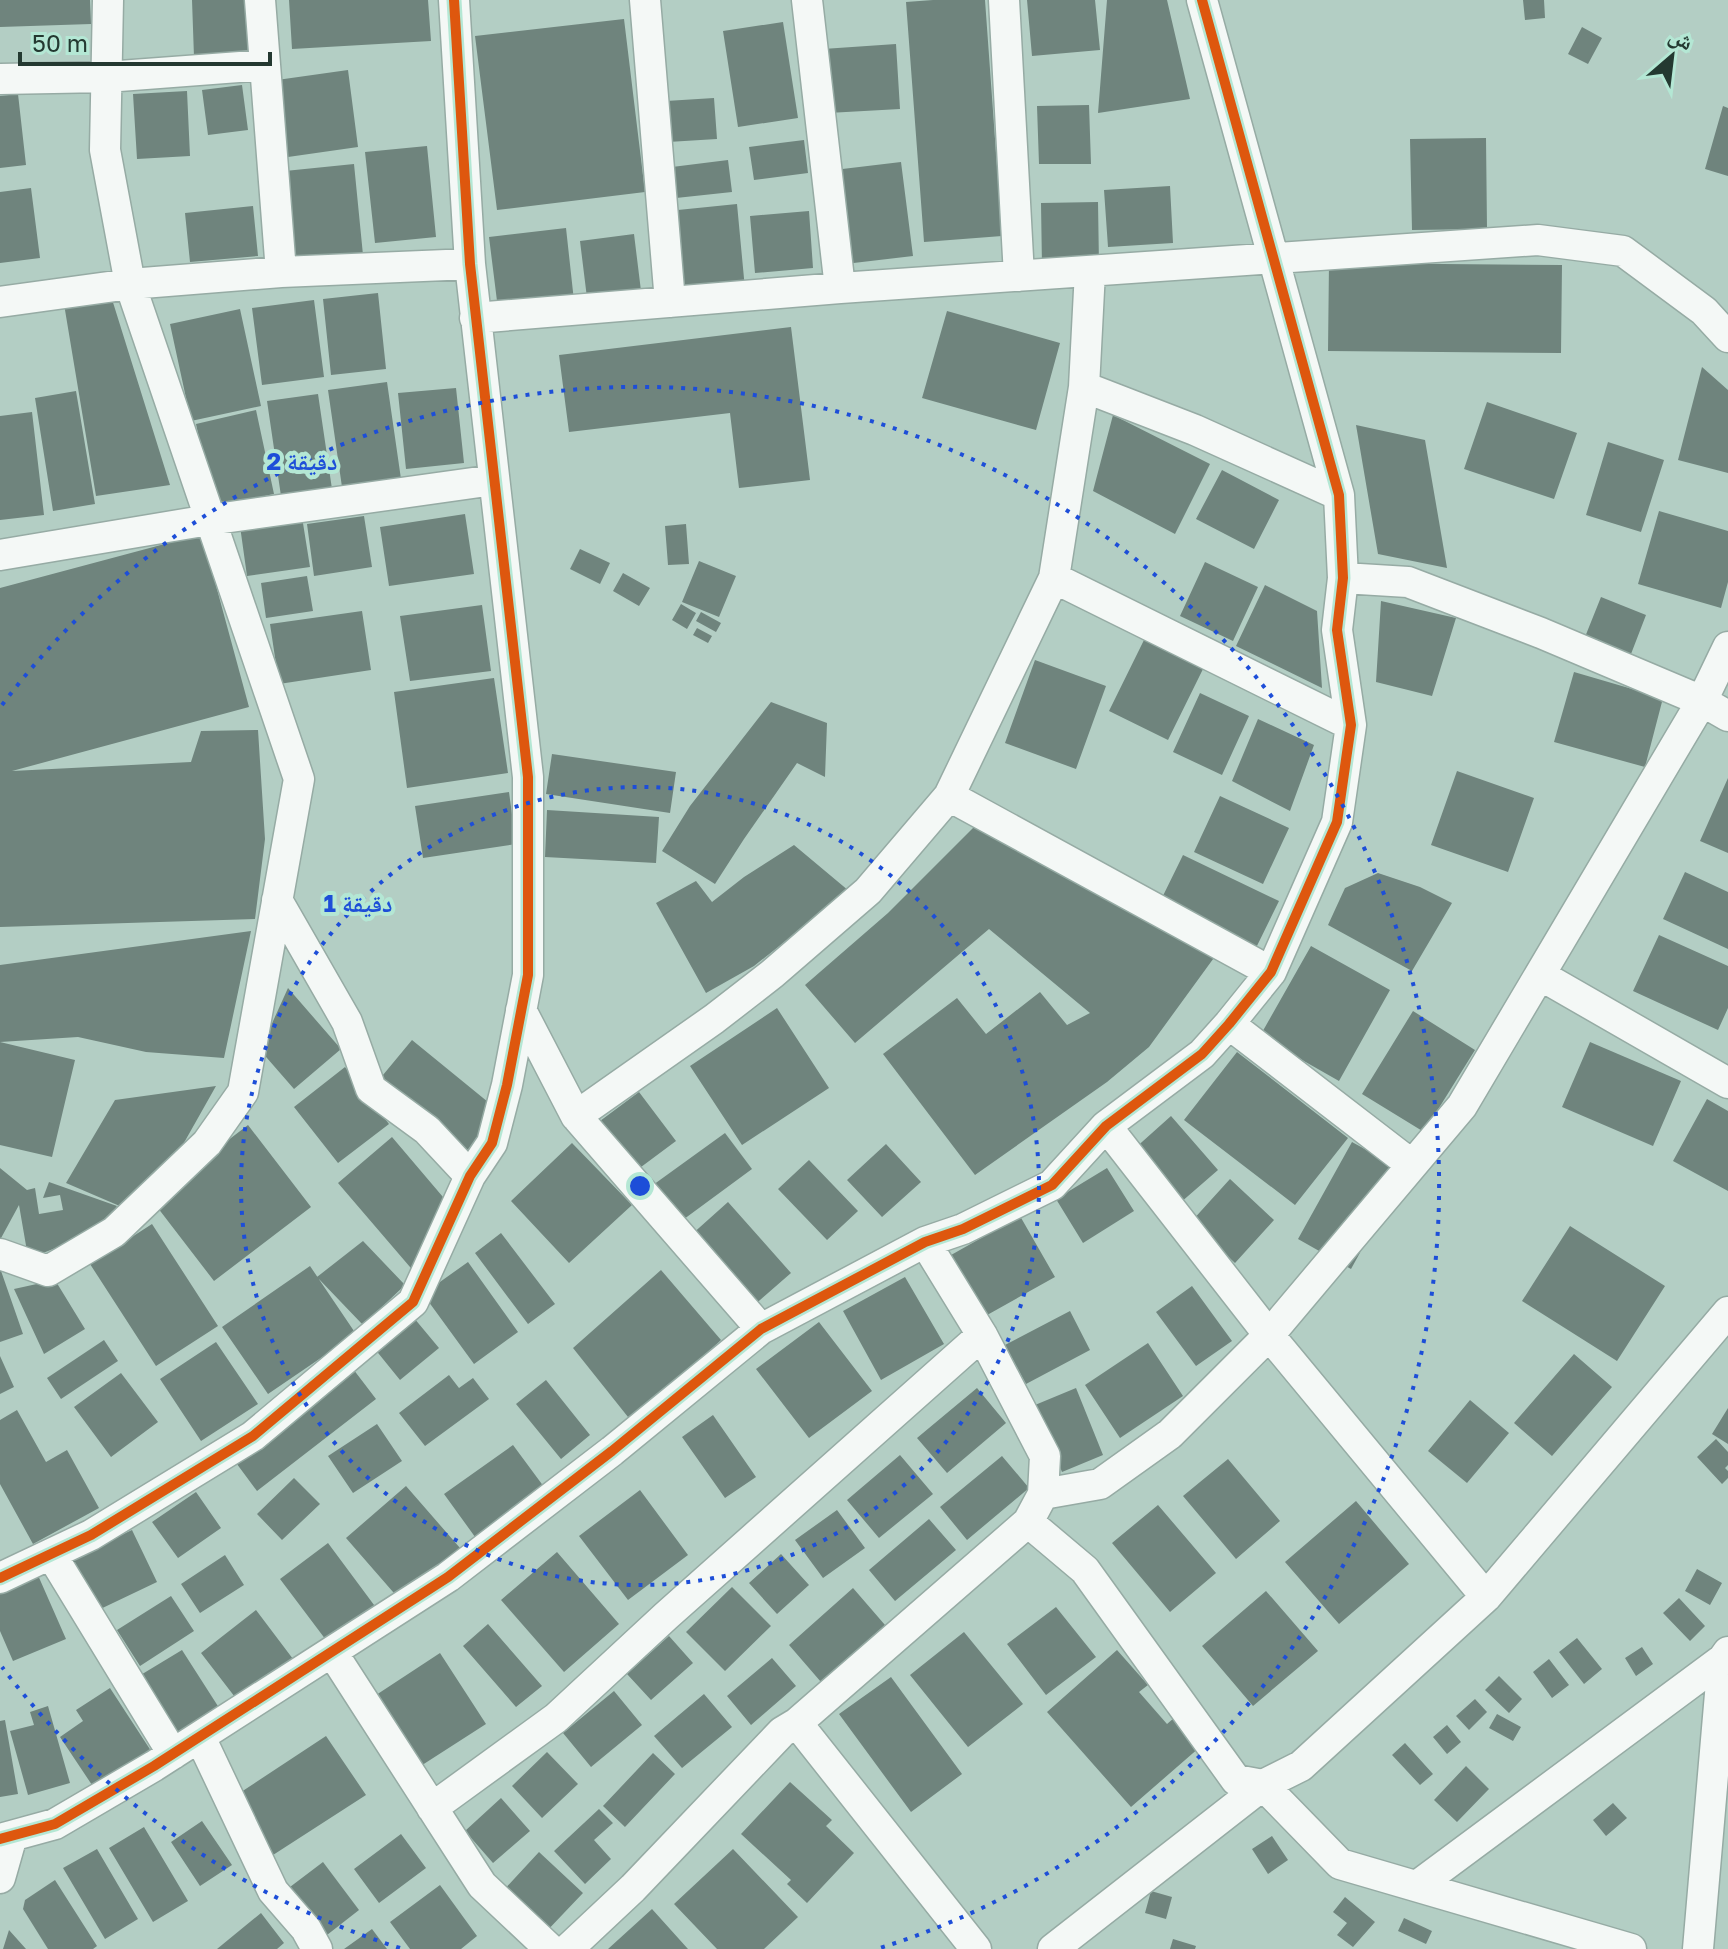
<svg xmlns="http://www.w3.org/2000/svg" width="1728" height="1949" font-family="'Golos Text','Noto Naskh Arabic',sans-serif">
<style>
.building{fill:#6f847d}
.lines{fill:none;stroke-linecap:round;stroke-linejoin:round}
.minor-casing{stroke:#96aba4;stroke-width:33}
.minor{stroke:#f4f8f6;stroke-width:30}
.cycleway-casing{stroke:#b4e7d4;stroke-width:15}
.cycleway{stroke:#de570e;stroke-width:10}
.ring{fill:none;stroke:#1d4ed8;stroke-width:4;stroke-dasharray:4 8}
.centre{fill:#1d4ed8;stroke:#b4e7d4;stroke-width:4}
.ring-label{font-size:24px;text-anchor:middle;font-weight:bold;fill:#1d4ed8;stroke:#b4e7d4;stroke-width:8;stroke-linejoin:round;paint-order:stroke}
</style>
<rect width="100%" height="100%" fill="#b3cec4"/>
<path class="building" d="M0,0H90L91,24L0,27Z
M192,0H246L248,56L194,57Z
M289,0H428L431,41L292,49Z
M933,0H985L1002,236L924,242L906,2Z
M1027,0H1095L1100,50L1032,56Z
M1107,0H1167L1190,99L1098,113Z
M1523,0H1544L1545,18L1525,20Z
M624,19L645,192L497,210L475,36Z
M783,22L798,118L738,127L723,31Z
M1582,27L1602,38L1588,64L1568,54Z
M896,44L900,109L828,113L823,49Z
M348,70L358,147L288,157L277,80Z
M242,85L248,130L208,135L202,90Z
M187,91L190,156L137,159L133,94Z
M18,94L26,165L0,168V96Z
M714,98L717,139L668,142L666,101Z
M1089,105L1091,164H1039L1037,106Z
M1723,106L1728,108V176L1705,169Z
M1486,138L1487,229L1412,230L1410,139Z
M804,140L808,173L754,180L749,147Z
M427,146L436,237L375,243L365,152Z
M728,160L732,192L676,198L672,167Z
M901,162L913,256L845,264L834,170Z
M354,164L363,255L294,261L285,171Z
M1170,186L1173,243L1108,247L1104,190Z
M31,188L40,258L0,263V192Z
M1098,202L1099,265L1042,266L1041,203Z
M737,204L745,289L676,295L668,211Z
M253,206L258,256L190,262L185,213Z
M809,211L813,268L755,273L750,216Z
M566,228L574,301L498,309L489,237Z
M634,234L641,291L587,298L580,241Z
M1329,263L1562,265L1561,353L1328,351Z
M378,293L386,369L331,375L323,299Z
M111,296L170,485L96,496L64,304Z
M314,300L324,377L262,385L252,308Z
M240,309L261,406L191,421L170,324Z
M947,311L1060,343L1036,430L922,398Z
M791,327L810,480L739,488L730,413L569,432L559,355Z
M1702,367L1728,390V473L1678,460Z
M387,382L401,479L342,487L328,390Z
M456,388L464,463L406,469L398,393Z
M76,391L95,504L53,511L35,398Z
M318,394L332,489L281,496L267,401Z
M1487,402L1577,433L1554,499L1464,469Z
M256,410L274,494L214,507L196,424Z
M32,412L44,515L0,520V416Z
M1113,415L1210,464L1175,534L1093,491Z
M1356,425L1425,440L1447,568L1378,554Z
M1608,442L1664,460L1641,532L1586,515Z
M1222,470L1279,500L1254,549L1196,519Z
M1659,511L1728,531V582L1721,608L1638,584Z
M465,514L474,574L389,586L380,527Z
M364,516L372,567L314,576L307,524Z
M302,517L310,567L247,576L240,526Z
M686,524L689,564L668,565L665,526Z
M202,534L249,707L12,771L191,762L201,731L258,730L265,839L255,919L0,927V588Z
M580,549L610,563L600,584L570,569Z
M699,561L736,576L719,617L682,602Z
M1205,562L1258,587L1233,641L1180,616Z
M623,573L650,588L639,606L613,591Z
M307,576L313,611L266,618L261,583Z
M1265,585L1317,611L1322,688L1236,646Z
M1601,597L1646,615L1631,654L1585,637Z
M1381,601L1456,618L1432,696L1376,682Z
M681,604L696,613L687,629L672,620Z
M482,605L491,671L410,681L400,616Z
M362,611L371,670L279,684L270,624Z
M701,612L721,623L716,632L696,621Z
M697,628L712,636L708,643L693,635Z
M1144,640L1203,669L1168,740L1109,711Z
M1035,660L1106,686L1076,769L1005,743Z
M1574,672L1663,698L1645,767L1554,742Z
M494,678L508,773L407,788L394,692Z
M1200,693L1249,716L1222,775L1173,752Z
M771,702L827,723L825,777L797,763L744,839L715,884L662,851L690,806Z
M1258,719L1314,745L1290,811L1232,781Z
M552,754L676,772L670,813L546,794Z
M1457,771L1534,798L1508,872L1431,845Z
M1728,778V853L1700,841Z
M509,792L516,844L423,858L415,806Z
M1220,796L1289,828L1263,884L1194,852Z
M547,810L659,817L656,863L545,857Z
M983,818L1216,955L1149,1047L1107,1082L975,1175L883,1054L957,998L986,1034L1040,992L1067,1025L1090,1013L989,929L855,1043L805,985L888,913Z
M794,845L849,891L754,966L706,993L656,903L696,881L712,902L744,877Z
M1183,855L1279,901L1253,954L1157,908Z
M1685,872L1728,892V949L1663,919Z
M1378,873L1420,887L1452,903L1412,971L1328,925L1345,888Z
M251,931L224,1058L146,1052L78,1037L0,1042V965Z
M1659,935L1728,966V1008L1718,1030L1633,991Z
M1311,946L1390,990L1339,1081L1260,1036Z
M288,988L341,1049L294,1089L260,1050Z
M777,1008L829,1088L742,1145L690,1066Z
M1413,1011L1475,1050L1424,1132L1362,1094Z
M412,1040L499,1111L466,1152L378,1081Z
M0,1042L75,1060L52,1157L0,1145Z
M1590,1042L1681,1081L1653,1146L1562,1107Z
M1237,1052L1348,1138L1295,1205L1184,1120Z
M345,1067L389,1124L338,1163L294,1107Z
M216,1086L172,1164L122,1207L66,1183L115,1100Z
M639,1092L676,1141L637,1170L600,1121Z
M1707,1099L1728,1111V1191L1673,1161Z
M1171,1116L1218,1170L1180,1203L1133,1150Z
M248,1125L311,1207L214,1281L151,1199Z
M725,1133L752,1169L680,1222L653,1185Z
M392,1137L454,1210L416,1274L338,1183Z
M1352,1142L1405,1171L1351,1269L1298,1239Z
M572,1143L632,1205L569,1263L511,1201Z
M886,1144L921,1182L882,1217L847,1180Z
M809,1160L858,1211L827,1240L778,1189Z
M0,1168L27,1190L35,1188L39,1214L63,1210L60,1195L43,1198L49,1182L117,1206L101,1230L38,1255L28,1257L19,1205L0,1240Z
M1107,1168L1134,1211L1083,1243L1056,1199Z
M1230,1179L1274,1220L1235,1263L1191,1222Z
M728,1202L791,1273L752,1307L690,1236Z
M1020,1216L1055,1277L980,1319L944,1259Z
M152,1224L218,1326L156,1366L90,1264Z
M1570,1226L1665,1286L1617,1361L1522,1301Z
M501,1233L555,1304L528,1324L475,1253Z
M363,1241L405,1285L363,1325L317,1277Z
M468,1262L518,1332L474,1364L423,1294Z
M310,1266L356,1334L268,1394L222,1327Z
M0,1268L23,1334L0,1342Z
M661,1270L721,1340L632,1422L573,1348Z
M905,1277L944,1344L881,1380L843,1311Z
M55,1280L85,1329L44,1354L14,1289Z
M1192,1286L1232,1341L1196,1366L1156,1312Z
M1070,1311L1090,1350L1026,1384L1005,1345Z
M409,1312L439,1348L400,1380L370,1343Z
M819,1322L872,1391L809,1438L756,1369Z
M104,1340L118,1361L61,1399L47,1378Z
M216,1342L258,1404L201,1441L160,1379Z
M1148,1343L1183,1396L1120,1438L1085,1385Z
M1574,1354L1612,1387L1552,1456L1514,1423Z
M0,1356L14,1387L0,1394Z
M347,1361L376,1399L257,1491L228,1452Z
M121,1373L158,1422L111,1457L74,1407Z
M449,1375L459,1388L473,1378L489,1399L425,1446L399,1413Z
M546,1380L590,1435L561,1459L516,1404Z
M977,1388L1006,1423L947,1473L917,1438Z
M1076,1388L1103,1455L1062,1472L1035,1405Z
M1470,1400L1509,1433L1467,1483L1428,1451Z
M1728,1408V1444L1712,1434Z
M17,1410L46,1462L67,1450L99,1508L33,1544L0,1484V1420Z
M713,1415L756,1477L725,1498L682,1437Z
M377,1424L402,1461L353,1493L328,1456Z
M1716,1439L1728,1452V1465L1725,1468L1728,1471V1478L1722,1484L1697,1457Z
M513,1445L547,1491L478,1541L444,1494Z
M900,1455L933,1494L879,1538L847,1500Z
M1002,1456L1029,1488L967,1540L940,1507Z
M1228,1459L1280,1521L1236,1559L1183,1496Z
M294,1478L320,1504L282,1540L257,1514Z
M406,1486L460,1548L400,1600L346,1538Z
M640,1490L688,1555L628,1600L579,1536Z
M196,1492L221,1528L178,1558L152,1522Z
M1356,1501L1409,1564L1339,1624L1285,1562Z
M1158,1505L1216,1573L1170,1612L1112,1543Z
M837,1510L865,1548L823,1578L795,1540Z
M929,1519L956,1550L895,1601L869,1570Z
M132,1530L157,1582L92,1613L67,1561Z
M328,1543L377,1609L329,1644L280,1579Z
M557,1552L619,1624L564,1672L501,1600Z
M781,1554L809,1585L777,1614L749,1583Z
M225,1555L244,1585L200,1613L181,1584Z
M1697,1569L1722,1583L1710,1605L1685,1591Z
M37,1573L66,1639L13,1661L0,1631V1589Z
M732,1587L771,1626L725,1671L686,1632Z
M853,1588L885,1625L821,1682L789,1645Z
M1266,1591L1318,1651L1253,1706L1202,1646Z
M171,1596L194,1631L140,1666L117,1630Z
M1679,1598L1705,1626L1690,1641L1663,1613Z
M1056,1607L1096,1657L1046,1695L1007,1644Z
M256,1610L293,1659L238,1701L201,1653Z
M488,1624L542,1686L516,1707L463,1646Z
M964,1632L1023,1704L968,1747L910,1675Z
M669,1636L693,1663L651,1700L627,1674Z
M1577,1638L1602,1669L1584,1684L1559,1652Z
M1642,1647L1653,1664L1636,1676L1625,1658Z
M182,1650L223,1714L180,1741L139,1676Z
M1117,1650L1148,1685L1139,1692L1167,1724L1174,1718L1200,1747L1131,1807L1047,1712Z
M440,1653L486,1724L416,1769L370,1699Z
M772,1658L796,1686L751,1725L727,1696Z
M1549,1659L1569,1685L1552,1698L1533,1672Z
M1499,1676L1522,1699L1509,1713L1485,1690Z
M891,1677L962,1774L911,1812L839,1714Z
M110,1688L155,1757L98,1794L60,1737L83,1721L76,1710Z
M614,1691L642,1725L591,1767L563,1733Z
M704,1694L732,1727L682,1768L654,1736Z
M1475,1699L1487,1712L1469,1730L1456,1716Z
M48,1706L70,1783L28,1795L10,1731L34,1725L30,1712Z
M1497,1714L1521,1727L1513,1741L1489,1728Z
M5,1720L18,1794L0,1797V1721Z
M1447,1725L1461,1742L1447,1754L1433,1737Z
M326,1736L366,1795L273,1855L235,1796Z
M1405,1743L1433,1774L1420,1785L1392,1755Z
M547,1752L578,1784L542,1818L512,1786Z
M653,1753L675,1774L625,1827L603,1806Z
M1466,1766L1489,1789L1457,1822L1434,1800Z
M790,1782L832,1820L826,1826L854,1853L807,1903L787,1884L791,1880L741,1834Z
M501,1798L530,1831L493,1863L465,1831Z
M1613,1803L1627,1818L1606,1836L1593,1820Z
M599,1809L613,1823L594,1840L611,1859L585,1884L554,1851Z
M202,1821L232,1865L200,1886L171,1842Z
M144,1827L188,1901L153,1922L109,1848Z
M401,1834L426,1868L379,1903L354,1869Z
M1272,1836L1288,1860L1268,1874L1252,1849Z
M97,1849L138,1919L105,1939L63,1868Z
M733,1849L798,1917L764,1949H717L674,1904Z
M539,1852L583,1893L543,1935L500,1894Z
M323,1862L359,1910L327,1935L290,1887Z
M55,1880L97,1946L93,1949H48L23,1909L25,1900Z
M440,1885L477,1936L461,1949H410L390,1922Z
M1151,1891L1172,1897L1166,1919L1145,1913Z
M1345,1897L1375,1922L1353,1947L1337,1935L1347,1923L1333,1912Z
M652,1909L688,1949H608Z
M261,1913L284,1943L277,1949H217Z
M1404,1918L1432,1931L1426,1944L1398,1931Z
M372,1929L387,1949H344Z
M9,1930L26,1949H3Z
M1173,1939L1196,1946L1195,1949H1170Z"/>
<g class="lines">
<g class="minor-casing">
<path id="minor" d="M260,0L281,272
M645,0L670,302
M807,0L840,288
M1004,0L1019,276
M0,79L106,77L265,65
M0,302L130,284L281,272L470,264
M475,318L840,288L1538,240L1623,251L1704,311L1728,337
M1084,387L1195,430L1339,495
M0,555L209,520L494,480
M1054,578L1351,725
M1343,578L1408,582L1541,633L1702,701L1728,716
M949,796L1271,972
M277,900L347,1022L371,1089L427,1130L470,1176
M1540,975L1728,1083
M521,1010L576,1116L761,1329
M1229,1024L1412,1165
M576,1116L714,1019L772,974L868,891L949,796L1054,578L1084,387L1090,271
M1106,1126L1269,1335L1486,1597
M0,1254L48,1271L114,1232L207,1143L243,1092L299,779L130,284L105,150L108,0
M1043,1494L1100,1484L1170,1434L1269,1335L1462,1106L1702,701L1728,647
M1028,1522L1085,1570L1236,1780L1263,1785L1301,1766L1486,1597L1728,1312
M51,1554L173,1754
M0,1578L91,1535L253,1436L413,1302L470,1176L492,1143L507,1085L528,975V777L470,264L454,0
M332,1652L482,1885L550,1949
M797,1723L976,1949
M200,1737L273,1891L306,1929L317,1949
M432,1808L556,1718L666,1616L982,1335
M0,1839L55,1824L154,1766L448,1577L612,1451L761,1329L925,1242L963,1229L1052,1185L1106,1126L1202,1054L1229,1024L1271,972L1337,822L1351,725L1337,630L1343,578L1339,495L1202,0
M0,1878L12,1836
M1417,1886L1723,1659L1728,1652
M568,1949L633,1888L782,1732L797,1723L1028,1522L1043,1494L1045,1456L982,1335L925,1242
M1053,1949L1263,1785L1340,1864L1631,1949
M1698,1949L1723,1659"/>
</g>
<use href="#minor" class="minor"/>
<g class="cycleway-casing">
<path id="cycleway" d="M0,1578L91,1535L253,1436L413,1302L470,1176L492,1143L507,1085L528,975V777L470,264L454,0
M0,1839L55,1824L154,1766L448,1577L612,1451L761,1329L925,1242L963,1229L1052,1185L1106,1126L1202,1054L1229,1024L1271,972L1337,822L1351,725L1337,630L1343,578L1339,495L1202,0"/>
</g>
<use href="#cycleway" class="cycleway"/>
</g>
<g class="ring">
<circle cx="640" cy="1186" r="399"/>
<path d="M400 1948A799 799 0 0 1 2 1667M2 705A799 799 0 1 1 880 1948"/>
</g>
<circle cx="640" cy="1186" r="12" class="centre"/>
<g class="ring-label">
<text x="302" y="470">2 دقيقة</text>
<text x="358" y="912">1 دقيقة</text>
</g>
<g transform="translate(1672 56) rotate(28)" stroke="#b4e7d4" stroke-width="6" paint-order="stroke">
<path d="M0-6L14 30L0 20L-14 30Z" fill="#243931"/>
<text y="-12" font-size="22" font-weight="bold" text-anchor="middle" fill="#243931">ش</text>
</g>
<path d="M20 52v12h250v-12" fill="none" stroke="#243931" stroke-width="4"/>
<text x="32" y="52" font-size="24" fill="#243931" stroke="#b4e7d4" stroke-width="6" paint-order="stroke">50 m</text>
</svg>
